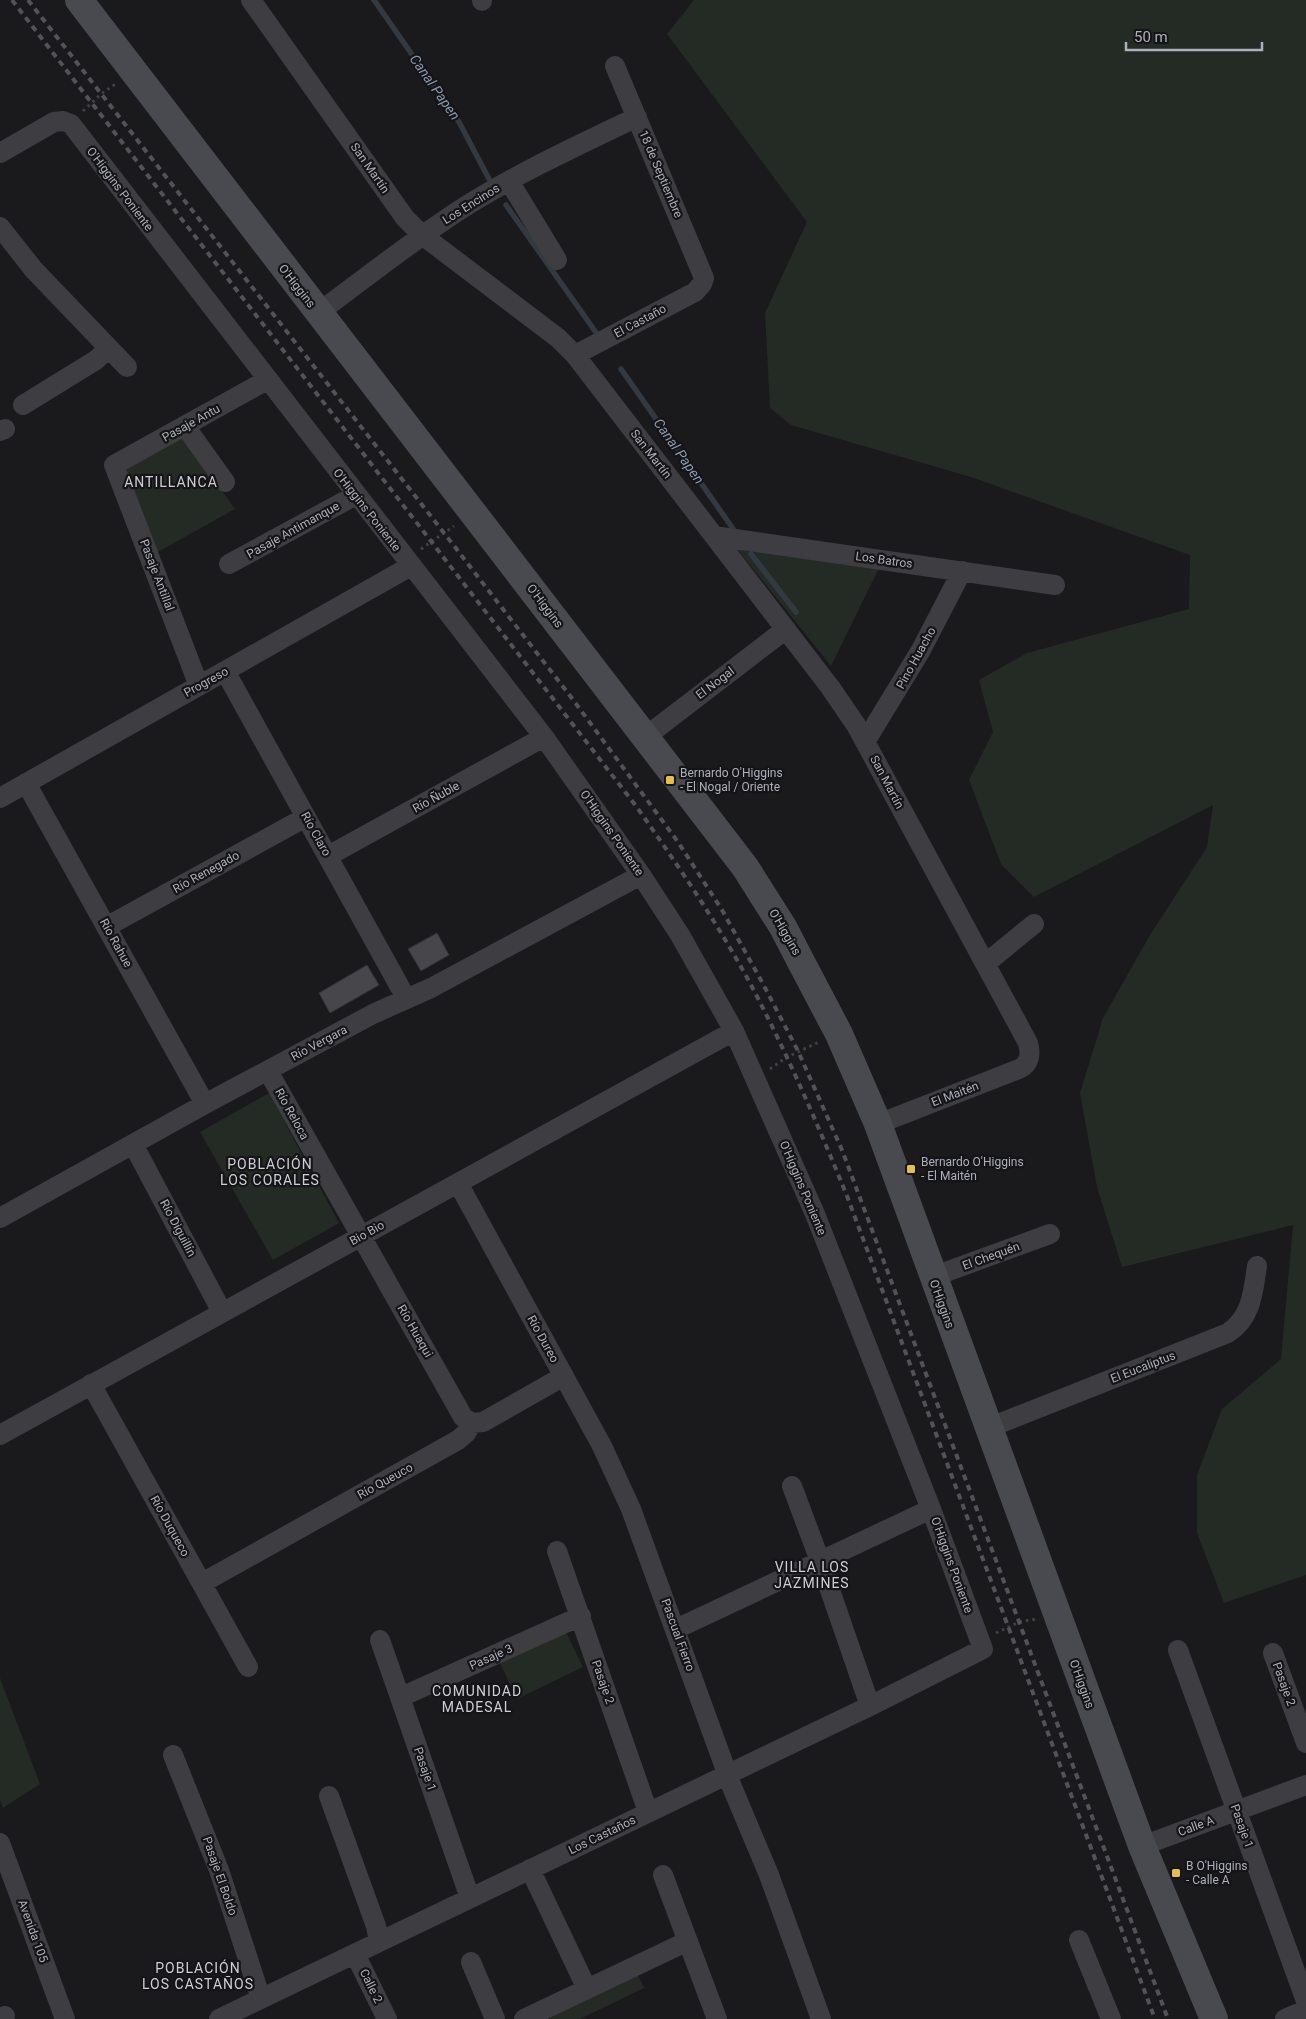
<svg xmlns="http://www.w3.org/2000/svg" width="1306" height="2019" font-family="Roboto,sans-serif">
<style>
.green{fill:#242b25}
.lines{fill:none;stroke-linecap:round;stroke-linejoin:round}
.stream{stroke:#323940;stroke-width:5.5}
.building{fill:#47474b;stroke:#343437}
.path{stroke:#414247;stroke-width:3;stroke-dasharray:2.5 4;stroke-linecap:butt}
.street{stroke:#3d3d42;stroke-width:20}
.secondary{stroke:#494a50;stroke-width:28}
.rail{stroke:#525359;stroke-width:4;stroke-dasharray:6 5;stroke-linecap:butt}
.poi-dot{fill:#e2c04b;stroke:#151416;stroke-width:2}
.labels{text-anchor:middle;stroke-width:4.5;stroke-linejoin:round;paint-order:stroke}
.street-label{font-size:12px;fill:#adb0ba;stroke:#151416}
.poi-label{font-size:12px;fill:#adb0ba;stroke:#151416;text-anchor:start}
.water-label{font-size:14px;font-style:italic;fill:#8899b1;stroke:#151416}
.neighbourhood-label{font-size:14px;letter-spacing:1px;fill:#cecfd6;stroke:#151416}
</style>
<rect width="100%" height="100%" fill="#1a191b"/>
<path class="green" d="M694,0H1306V1575L1224,1603L1197,1533V1475L1222,1409L1281,1359L1293,1225L1122,1267L1097,1187L1080,1093L1103,1018L1150,935L1207,847L1213,805L1034,897L1001,864L969,780L993,732L979,680L1027,653L1189,609L1190,555L971,477L791,425L770,408L765,313L807,222L667,34Z
M178,436L186,441L235,509L156,553L123,469Z
M737,549L879,568L831,666Z
M269,1093L339,1223L273,1260L200,1132Z
M566,1632L583,1667L517,1699L500,1663Z
M0,1678L40,1784L3,1808L0,1800Z
M637,1973L644,1988L580,2019H550L549,2016Z"/>
<g class="lines">
<path class="stream" d="M374,0L459,122L489,179
M506,205L595,331
M621,369L736,533
M751,554L796,612"/>
</g>
<path class="building" d="M437,933L449,955L421,971L408,949Z
M367,965L379,985L330,1013L319,993Z"/>
<g class="lines">
<path class="path" d="M83,111L101,94L117,83
M421,549L454,526
M770,1069L787,1057L819,1042
M996,1633L1019,1622L1036,1619"/>
<path class="street" d="M251,0L405,218L422,235L558,338L575,355L830,687L856,725L1028,1043C1031,1054 1030,1064 1019,1069L878,1124
M482,0V1
M0,153L54,122L63,121L71,124L544,737L641,875L680,935L734,1031L815,1214L931,1509L983,1649L870,1706L219,2019
M509,181L557,260
M0,227L34,270L127,367
M318,313C367,277 414,239 466,206C520,172 579,145 637,117
M575,355L695,292L702,284L704,278L615,66
M23,405L96,360L109,348
M185,426L225,482
M0,431L5,429
M714,536L1055,585
M229,564L356,495
M225,671L406,998
M199,686L114,465L267,380
M644,738L786,629
M865,742L921,650L962,571
M26,783L205,1104
M0,798L411,566
M328,856L544,737
M106,927L306,817
M985,964L1034,924
M268,1071L463,1417L472,1423L483,1422L564,1376
M133,1144L222,1312
M458,1183L602,1446L631,1509L732,1787L769,1875L821,2019
M0,1218L205,1104L373,1014L431,988L641,875
M932,1277L1050,1234
M91,1384L248,1667
M988,1428L1228,1333C1252,1317 1253,1292 1257,1266
M0,1435L734,1031
M792,1486L820,1561L870,1706
M557,1551L648,1812
M202,1583L458,1440L466,1433L472,1423
M676,1629L931,1509
M380,1640L470,1898
M1178,1650L1306,2001
M1273,1653L1306,1743
M401,1697L581,1616
M173,1755L219,1870L261,1999
M329,1796L376,1926L379,1942
M0,1843L65,2019
M1142,1846L1306,1785
M530,1869L587,1989
M663,1875L717,2019
M1079,1940L1111,2019
M355,1954L387,2019
M471,1962L495,2019
M0,2019L5,2016
M524,2019L688,1941
M1285,2019L1306,2010"/>
<path class="secondary" d="M79,0L745,867L783,927L799,958L839,1034L878,1124L1142,1846L1214,2019"/>
<path class="rail" d="M12,0L636,806C677,864 717,922 751,985C787,1053 818,1125 847,1196L1155,2019
M28,0L444,533L571,697L678,842L722,910L762,982L798,1051L842,1150L1168,2019"/>
</g>
<g class="poi-dot">
<rect x="665" y="775" width="10" height="10" rx="2.5"/>
<rect x="906" y="1164" width="10" height="10" rx="2.5"/>
<rect x="1171" y="1868" width="10" height="10" rx="2.5"/>
</g>
<g class="labels">
<g class="street-label">
<text transform="translate(370 168) rotate(55)" y="4">San Martín</text>
<text transform="translate(661 174) rotate(67)" y="4">18 de Septiembre</text>
<text transform="translate(120 189) rotate(53)" y="4">O'Higgins Poniente</text>
<text transform="translate(471 204) rotate(-32)" y="4">Los Encinos</text>
<text transform="translate(297 286) rotate(52)" y="4">O'Higgins</text>
<text transform="translate(640 321) rotate(-28)" y="4">El Castaño</text>
<text transform="translate(191 423) rotate(-29)" y="4">Pasaje Antu</text>
<text transform="translate(651 454) rotate(52)" y="4">San Martín</text>
<text transform="translate(367 510) rotate(52)" y="4">O'Higgins Poniente</text>
<text transform="translate(293 530) rotate(-29)" y="4">Pasaje Antimanque</text>
<text transform="translate(884 560) rotate(8)" y="4">Los Batros</text>
<text transform="translate(157 575) rotate(69)" y="4">Pasaje Antillal</text>
<text transform="translate(545 606) rotate(53)" y="4">O'Higgins</text>
<text transform="translate(916 658) rotate(-61)" y="4">Pino Huacho</text>
<text transform="translate(206 682) rotate(-29)" y="4">Progreso</text>
<text transform="translate(715 683) rotate(-37)" y="4">El Nogal</text>
<text transform="translate(887 782) rotate(62)" y="4">San Martín</text>
<text transform="translate(436 797) rotate(-29)" y="4">Río Ñuble</text>
<text transform="translate(612 833) rotate(55)" y="4">O'Higgins Poniente</text>
<text transform="translate(316 834) rotate(61)" y="4">Río Claro</text>
<text transform="translate(206 872) rotate(-29)" y="4">Río Renegado</text>
<text transform="translate(785 932) rotate(60)" y="4">O'Higgins</text>
<text transform="translate(116 943) rotate(61)" y="4">Río Rahue</text>
<text transform="translate(319 1043) rotate(-28)" y="4">Río Vergara</text>
<text transform="translate(955 1094) rotate(-21)" y="4">El Maitén</text>
<text transform="translate(292 1114) rotate(61)" y="4">Río Reloca</text>
<text transform="translate(803 1188) rotate(67)" y="4">O'Higgins Poniente</text>
<text transform="translate(178 1228) rotate(62)" y="4">Río Diguillín</text>
<text transform="translate(367 1233) rotate(-29)" y="4">Bio Bio</text>
<text transform="translate(991 1256) rotate(-20)" y="4">El Chequén</text>
<text transform="translate(942 1304) rotate(70)" y="4">O'Higgins</text>
<text transform="translate(415 1331) rotate(60)" y="4">Río Huaqui</text>
<text transform="translate(543 1339) rotate(61)" y="4">Río Dureo</text>
<text transform="translate(1143 1367) rotate(-21)" y="4">El Eucaliptus</text>
<text transform="translate(385 1481) rotate(-29)" y="4">Río Queuco</text>
<text transform="translate(170 1526) rotate(61)" y="4">Río Duqueco</text>
<text transform="translate(952 1565) rotate(70)" y="4">O'Higgins Poniente</text>
<text transform="translate(678 1635) rotate(70)" y="4">Pascual Fierro</text>
<text transform="translate(491 1657) rotate(-24)" y="4">Pasaje 3</text>
<text transform="translate(603 1682) rotate(71)" y="4">Pasaje 2</text>
<text transform="translate(1082 1684) rotate(70)" y="4">O'Higgins</text>
<text transform="translate(1284 1684) rotate(70)" y="4">Pasaje 2</text>
<text transform="translate(425 1769) rotate(71)" y="4">Pasaje 1</text>
<text transform="translate(1196 1826) rotate(-20)" y="4">Calle A</text>
<text transform="translate(1242 1826) rotate(70)" y="4">Pasaje 1</text>
<text transform="translate(602 1835) rotate(-26)" y="4">Los Castaños</text>
<text transform="translate(220 1876) rotate(71)" y="4">Pasaje El Boldo</text>
<text transform="translate(33 1931) rotate(70)" y="4">Avenida 105</text>
<text transform="translate(371 1986) rotate(64)" y="4">Calle 2</text>
</g>
<g class="poi-label">
<text x="680" y="777">Bernardo O'Higgins<tspan x="680" dy="14">- El Nogal / Oriente</tspan></text>
<text x="921" y="1166">Bernardo O'Higgins<tspan x="921" dy="14">- El Maitén</tspan></text>
<text x="1186" y="1870">B O'Higgins<tspan x="1186" dy="14">- Calle A</tspan></text>
</g>
<g class="water-label">
<text transform="translate(435 87) rotate(55)" y="5">Canal Papen</text>
<text transform="translate(679 451) rotate(55)" y="5">Canal Papen</text>
</g>
<g class="neighbourhood-label">
<text x="171" y="487">ANTILLANCA</text>
<text x="270" y="1169">POBLACIÓN<tspan x="270" dy="16">LOS CORALES</tspan></text>
<text x="812" y="1572">VILLA LOS<tspan x="812" dy="16">JAZMINES</tspan></text>
<text x="477" y="1696">COMUNIDAD<tspan x="477" dy="16">MADESAL</tspan></text>
<text x="198" y="1973">POBLACIÓN<tspan x="198" dy="16">LOS CASTAÑOS</tspan></text>
</g>
</g>
<path d="M1126 42v8h136v-8" fill="none" stroke="#adb0ba" stroke-width="2.5"/>
<text x="1134" y="42" font-size="15" fill="#adb0ba" stroke="#151416" stroke-width="4" paint-order="stroke">50 m</text>
</svg>
